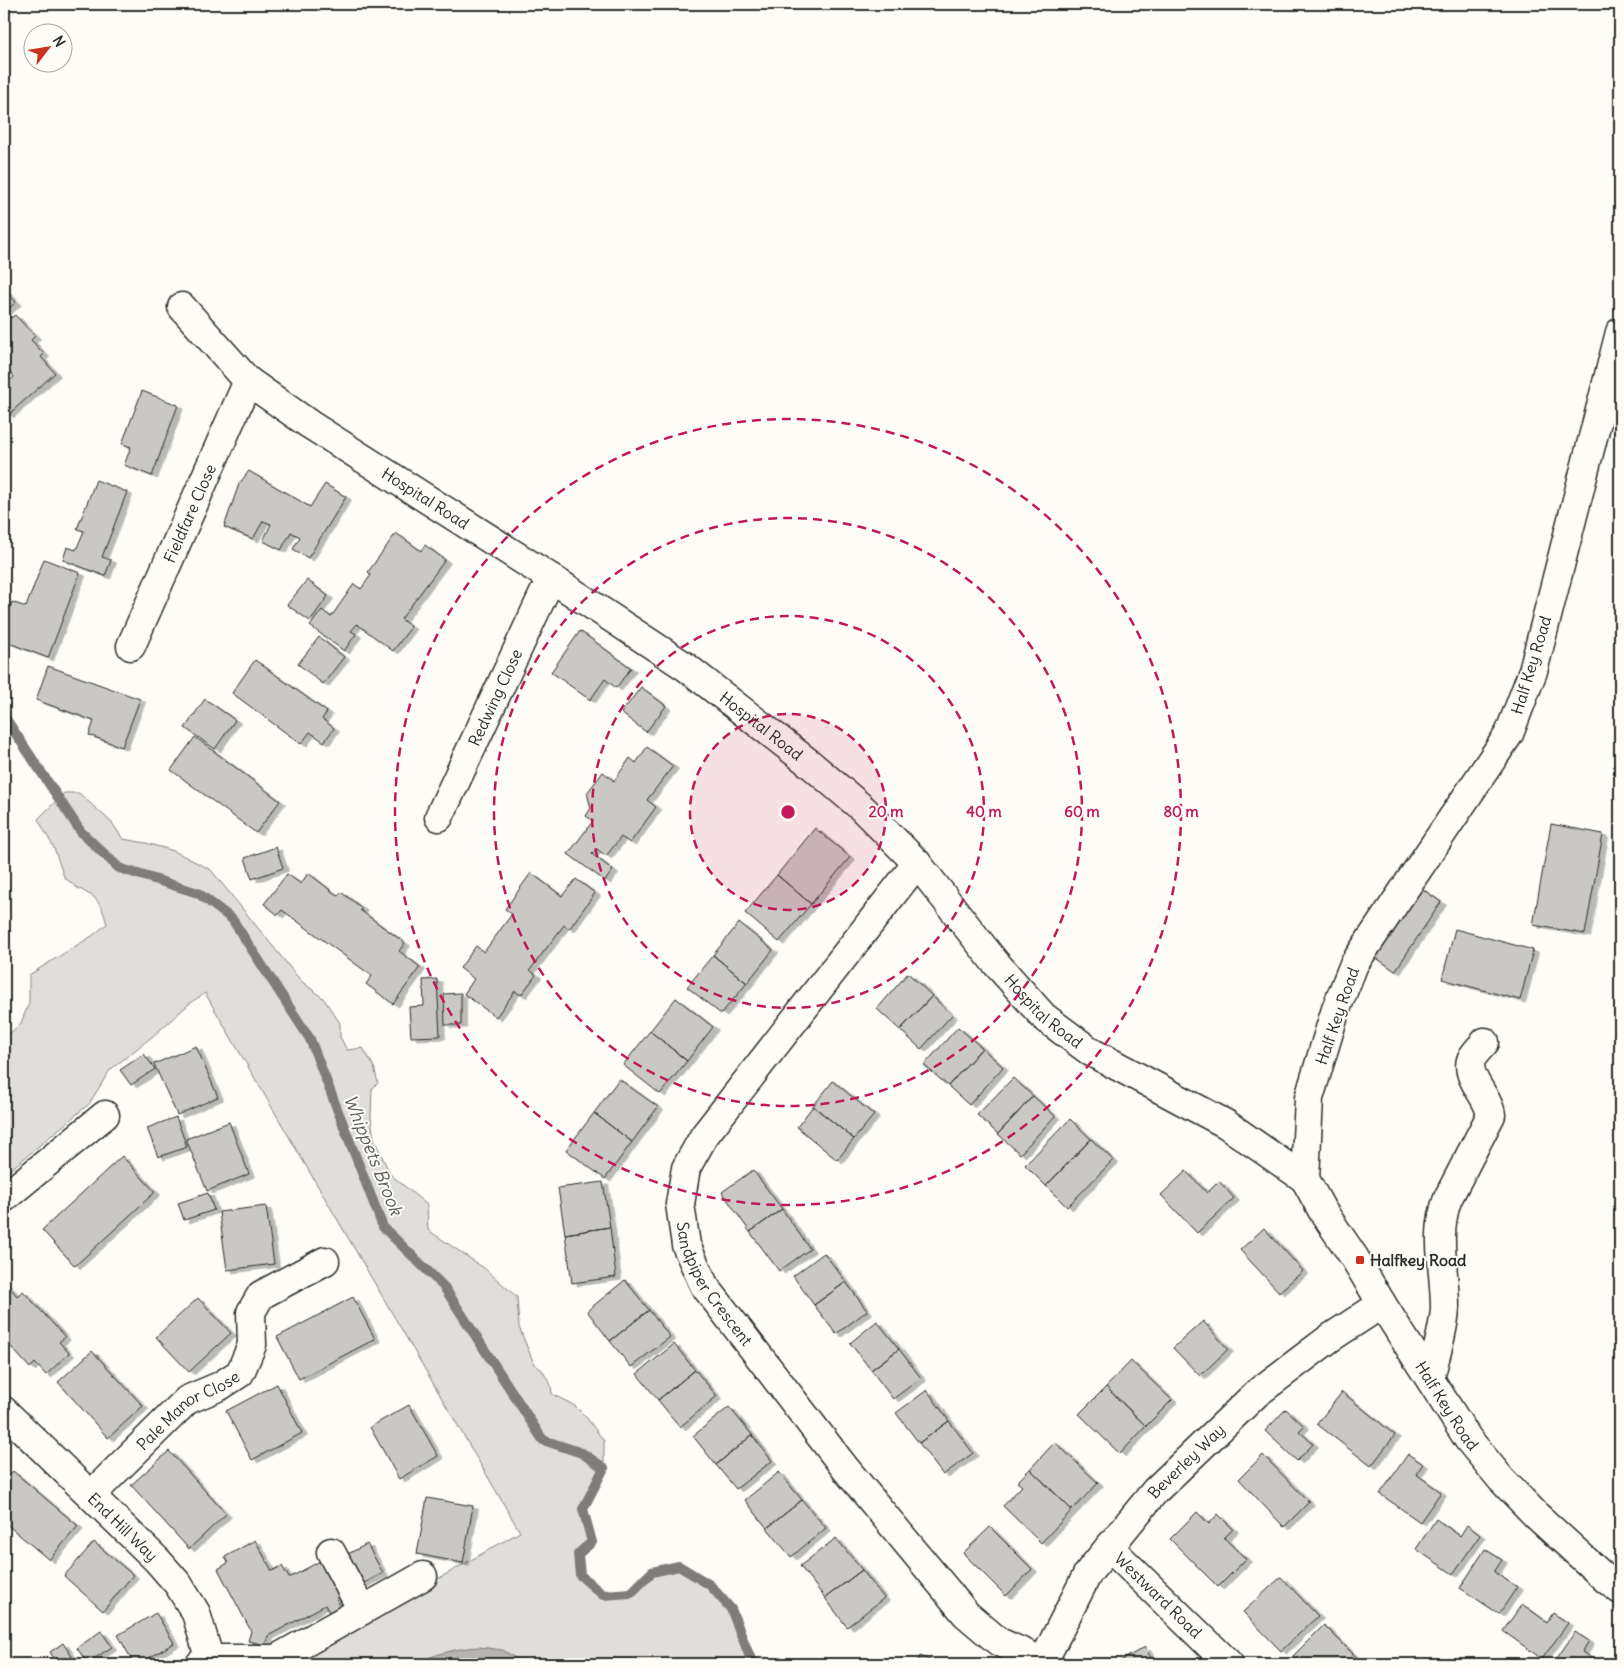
<svg xmlns="http://www.w3.org/2000/svg" width="1624" height="1668" font-family="Delius,sans-serif">
<style>
.green{fill:#dfdeda;stroke:#858482}
.water{fill:#b5b4b1;stroke:#7e7d7b}
.lines{fill:none;stroke-linecap:round;stroke-linejoin:round}
.stream{stroke:#7e7d7b;stroke-width:10}
.building{fill:#c9c8c4;stroke:#2b2b2b;filter:url(#shadow)}
.minor-casing{stroke:#2b2b2b;stroke-width:31}
.minor{stroke:#fdfcf7;stroke-width:28}
.ring{fill:none;stroke:#c2185b;stroke-width:2.5;stroke-dasharray:9 6}
.poi-dot{fill:#c8321e;stroke:#fdfcf7;stroke-width:2}
.labels{text-anchor:middle;stroke-width:4;stroke-linejoin:round;paint-order:stroke}
.street-label{font-size:16px;fill:#2b2b2b;stroke:#fdfcf7}
.poi-label{font-size:16px;font-weight:bold;fill:#2b2b2b;stroke:#fdfcf7;text-anchor:start}
.water-label{font-size:18px;font-style:italic;fill:#5b5b5a;stroke:#fdfcf7}
.centre{fill:#c2185b;stroke:#fdfcf7;stroke-width:2.5}
.ring-label{font-size:15px;text-anchor:middle;font-weight:bold;fill:#c2185b;stroke:#fdfcf7;stroke-width:4;stroke-linejoin:round;paint-order:stroke}
</style>
<defs>
<filter id="shadow"><feDropShadow dx="5.5" dy="3" stdDeviation="0" flood-color="#0004"/></filter>
</defs>
<rect width="100%" height="100%" fill="#fdfcf7"/>
<filter id="ink" filterUnits="userSpaceOnUse"><feTurbulence type="fractalNoise" baseFrequency=".02" numOctaves="2"/><feDisplacementMap in="SourceGraphic" scale="10" xChannelSelector="R" yChannelSelector="G"/><feConvolveMatrix kernelMatrix="1 2 1 2 8 2 1 2 1" color-interpolation-filters="sRGB"/></filter>
<g filter="url(#ink)">
<path class="green" d="M64,793H79L112,823L123,839L146,843L174,851L211,870L301,981L323,998L340,1023V1037L347,1050L363,1048L374,1067L378,1083L372,1089L371,1118L374,1139L390,1174L427,1205L428,1230L484,1268L517,1297L519,1327L534,1364L542,1370L551,1385L552,1394L575,1406L586,1417L604,1441V1468L583,1509L592,1542L578,1554L580,1575L603,1595L631,1593L652,1572L679,1566L710,1585L731,1609L752,1661L757,1664H289L520,1532L205,993L189,1004L153,1036L110,1070L89,1104L4,1175V1039L21,1023L29,1003V975L92,936L107,924L102,908L94,897L76,887L64,877L54,848L38,819Z"/>
<path class="water" d="M480,1647L503,1650L524,1664H414C435,1654 456,1648 480,1647Z"/>
<g class="lines">
<path class="stream" d="M4,716L81,832L119,868L198,893L232,919L310,1039L383,1227L444,1287L543,1440L582,1453L604,1468L583,1509L592,1542L578,1554L580,1575L603,1595L631,1593L652,1572L679,1566L710,1585L731,1609L752,1662L757,1664"/>
</g>
<path class="building" d="M4,289L16,302L5,312L11,318L15,315L35,336L31,340L44,354L41,357L55,373L8,415L4,410V386L14,377L4,364Z
M142,391L178,405L152,476L124,465L131,447L122,444Z
M249,471L310,507L325,484L346,497L308,558L293,549L300,537L291,532L281,550L263,541L271,524L263,521L253,539L224,527L239,484Z
M96,480L127,492L102,557L111,560L105,576L63,560L67,547L76,550L84,531L77,529Z
M396,533L421,551L425,545L445,560L401,619L411,627L393,651L357,624L351,631L356,634L344,651L310,626L322,610L331,617L354,584L361,589L371,575L368,572Z
M44,559L80,573L48,658L4,641V624L12,602L26,607Z
M307,580L328,596L310,621L287,605Z
M580,631L631,668L616,688L605,679L590,700L551,672Z
M319,637L344,657L323,684L298,664Z
M255,660L327,712L322,719L334,728L324,742L310,732L301,744L232,693Z
M48,666L140,699L122,747L89,735L94,721L36,700Z
M641,687L666,706L646,732L621,713Z
M205,699L235,720L215,749L185,728Z
M195,737L280,801L256,833L171,770Z
M647,747L673,766L647,800L656,807L630,843L621,837L606,856L597,849L592,854L613,870L605,881L568,854L593,821L586,816L591,808L587,793L603,772L614,781L630,758L636,763Z
M1551,824L1603,834L1585,934L1533,925Z
M815,828L850,857L811,904L777,875Z
M276,847L283,868L252,879L245,858Z
M308,873L338,896L341,892L362,908L360,910L405,943L399,951L420,967L393,1004L366,984L372,976L282,910L278,915L264,904L287,874L301,884Z
M531,873L562,896L576,879L595,893L569,929L564,925L530,970L536,975L521,995L515,991L496,1017L464,994L474,979L460,968L476,946L484,952L512,914L505,909Z
M777,875L811,904L779,942L745,913Z
M1418,886L1441,902L1395,971L1372,955Z
M739,923L773,950L747,983L713,955Z
M1455,929L1533,950L1520,1000L1442,979Z
M713,955L747,983L721,1014L687,987Z
M908,973L932,996L900,1030L877,1009Z
M437,979L440,1036L411,1037L409,1007L424,1006L423,980Z
M461,993V1025H445L444,994Z
M932,996L952,1015L921,1049L900,1030Z
M676,998L713,1027L687,1061L650,1031Z
M958,1027L982,1048L948,1086L924,1065Z
M650,1031L687,1061L660,1094L623,1065Z
M196,1046L218,1097L177,1115L154,1064Z
M982,1048L1003,1067L969,1105L948,1086Z
M144,1054L155,1069L131,1085L120,1070Z
M1013,1078L1033,1096L998,1134L977,1115Z
M619,1079L658,1107L632,1142L594,1113Z
M833,1081L874,1115L854,1139L813,1106Z
M1033,1096L1055,1116L1020,1154L998,1134Z
M813,1106L854,1139L837,1160L797,1127Z
M594,1113L632,1142L605,1179L566,1150Z
M176,1117L187,1147L158,1157L147,1128Z
M1070,1119L1091,1139L1046,1186L1025,1165Z
M229,1122L249,1174L207,1191L186,1139Z
M1091,1139L1113,1160L1067,1207L1046,1186Z
M122,1156L155,1192L75,1266L42,1230Z
M753,1170L782,1209L750,1232L722,1192Z
M1186,1171L1207,1193L1219,1181L1234,1198L1197,1233L1161,1195Z
M603,1182L610,1227L565,1234L558,1188Z
M208,1193L214,1210L184,1220L178,1203Z
M266,1206L274,1264L227,1270L219,1212Z
M782,1209L810,1249L779,1271L750,1232Z
M610,1227L616,1277L572,1283L565,1234Z
M1264,1228L1303,1271L1279,1292L1240,1250Z
M824,1253L846,1282L814,1305L793,1276Z
M625,1280L649,1310L610,1341L587,1311Z
M4,1281L17,1296L23,1291L65,1337L59,1342L69,1353L46,1375L35,1363L30,1368L4,1339Z
M846,1282L867,1311L836,1334L814,1305Z
M353,1297L375,1339L299,1379L277,1337Z
M198,1298L231,1333L189,1372L156,1337Z
M649,1310L670,1337L631,1367L610,1341Z
M877,1321L899,1349L871,1370L850,1343Z
M1203,1321L1228,1349L1200,1376L1173,1348Z
M674,1344L695,1370L658,1400L637,1374Z
M899,1349L921,1378L893,1399L871,1370Z
M92,1351L143,1406L108,1438L58,1382Z
M1131,1361L1172,1400L1146,1426L1106,1387Z
M695,1370L717,1396L680,1427L658,1400Z
M277,1384L302,1433L252,1460L226,1411Z
M1106,1387L1146,1426L1120,1454L1079,1414Z
M927,1390L949,1421L919,1443L896,1413Z
M1342,1392L1395,1435L1371,1466L1317,1424Z
M409,1405L438,1456L399,1479L370,1427Z
M729,1407L752,1435L716,1465L693,1436Z
M1286,1409L1304,1426L1299,1431L1313,1444L1297,1461L1265,1431Z
M949,1421L973,1453L943,1475L919,1443Z
M752,1435L772,1461L736,1489L716,1465Z
M1055,1442L1098,1483L1072,1510L1030,1469Z
M169,1451L226,1514L189,1549L131,1485Z
M1408,1454L1423,1464L1416,1474L1441,1492L1420,1522L1380,1494Z
M1263,1455L1309,1502L1284,1527L1239,1479Z
M1030,1469L1072,1510L1041,1543L1003,1506L1022,1486L1017,1482Z
M13,1471L78,1526L49,1560L4,1522V1482Z
M779,1472L802,1500L767,1528L745,1500Z
M427,1498L473,1506L463,1563L417,1554Z
M802,1500L826,1528L791,1557L767,1528Z
M1197,1512L1209,1524L1218,1514L1233,1529L1224,1538L1246,1559L1218,1587L1170,1539Z
M1436,1519L1460,1536L1467,1525L1480,1535L1453,1574L1416,1549Z
M990,1527L1032,1569L1006,1596L963,1553Z
M836,1538L862,1570L825,1598L800,1566Z
M255,1540L272,1571L282,1566L289,1578L322,1560L325,1566L367,1544L383,1573L336,1598L340,1606L329,1612L325,1605L268,1636L265,1645L248,1641L251,1631L218,1569L228,1563L225,1557Z
M94,1542L133,1575L103,1611L64,1576Z
M1485,1549L1502,1560L1494,1572L1517,1587L1499,1614L1460,1588Z
M862,1570L884,1598L847,1627L825,1598Z
M1281,1577L1318,1616L1281,1651L1243,1612Z
M1522,1604L1547,1622L1553,1613L1568,1623L1542,1659L1503,1631Z
M156,1613L174,1643L139,1664H134L118,1635Z
M1324,1625L1363,1664H1299L1292,1657Z
M101,1631L112,1647L87,1663L77,1648Z
M1575,1632L1589,1641L1582,1652L1600,1664H1553Z
M63,1643L76,1663L74,1664H58L50,1652Z
M1145,1647L1154,1664H1115Z
M920,1656L940,1664H917Z"/>
<g class="lines">
<g class="minor-casing">
<g id="minor">
<path id="s1" d="M182,307L248,381L309,424L551,578L686,667L809,763L862,808L917,863L994,961L1044,1017L1091,1052L1226,1124L1305,1179"/>
<path id="s2" d="M1620,332L1533,671L1509,734L1354,964L1336,1009L1309,1098L1305,1179L1322,1210L1354,1257L1382,1304L1468,1439L1501,1479L1537,1516L1607,1580L1620,1590"/>
<path id="s3" d="M131,646L248,381"/>
<path id="s4" d="M439,817L551,578"/>
<path id="s5" d="M917,863L704,1136L686,1168L680,1204L686,1245L704,1285L845,1468L966,1614L999,1642L1042,1661"/>
<path d="M4,1198L105,1115"/>
<path d="M1430,1379C1435,1356 1444,1331 1445,1308C1445,1270 1434,1234 1448,1198L1491,1115C1489,1096 1463,1076 1472,1058C1475,1052 1481,1047 1485,1042"/>
<path id="s6" d="M4,1411L157,1560L178,1584L196,1613L211,1664"/>
<path id="s7" d="M91,1495L187,1400L220,1386L240,1373L252,1345L251,1312L261,1295L325,1261"/>
<path id="s8" d="M1109,1547L1229,1664"/>
<path d="M331,1552L362,1610"/>
<path d="M200,1664L209,1659H276L423,1576"/>
<path id="s9" d="M1042,1664L1088,1573L1155,1491L1257,1393L1330,1338L1382,1304"/>
</g>
</g>
<use href="#minor" class="minor"/>
</g>
</g>
<circle cx="788" cy="812" r="98" fill="#c2185b" fill-opacity=".12"/>
<g class="ring">
<circle cx="788" cy="812" r="98"/>
<circle cx="788" cy="812" r="196"/>
<circle cx="788" cy="812" r="294"/>
<circle cx="788" cy="812" r="393"/>
</g>
<rect class="poi-dot" x="1355" y="1255" width="10" height="10" rx="2.5"/>
<g class="labels">
<g class="street-label">
<text dy="6" stroke="none"><textPath href="#s1" startOffset="312">Hospital Road</textPath></text>
<text dy="6" stroke="none"><textPath href="#s3" startOffset="145">Fieldfare Close</textPath></text>
<text transform="translate(1531 665) rotate(-73)" y="6">Half Key Road</text>
<text dy="6" stroke="none"><textPath href="#s4" startOffset="132">Redwing Close</textPath></text>
<text dy="6" stroke="none"><textPath href="#s1" startOffset="718">Hospital Road</textPath></text>
<text dy="6" stroke="none"><textPath href="#s1" startOffset="1121">Hospital Road</textPath></text>
<text transform="translate(1337 1016) rotate(-71)" y="6">Half Key Road</text>
<text dy="6" stroke="none"><textPath href="#s5" startOffset="508">Sandpiper Crescent</textPath></text>
<text dy="6" stroke="none"><textPath href="#s2" startOffset="1185">Half Key Road</textPath></text>
<text dy="6" stroke="none"><textPath href="#s7" startOffset="130">Pale Manor Close</textPath></text>
<text dy="6" stroke="none"><textPath href="#s9" startOffset="251">Beverley Way</textPath></text>
<text dy="6" stroke="none"><textPath href="#s6" startOffset="166">End Hill Way</textPath></text>
<text dy="6" stroke="none"><textPath href="#s8" startOffset="69">Westward Road</textPath></text>
</g>
<g class="poi-label">
<text x="1370" y="1266">Halfkey Road</text>
</g>
<g class="water-label">
<text transform="translate(373 1155) rotate(68)" y="6">Whippets Brook</text>
</g>
</g>
<circle cx="788" cy="812" r="8" class="centre"/>
<g class="ring-label">
<text x="886" y="817">20 m</text>
<text x="984" y="817">40 m</text>
<text x="1082" y="817">60 m</text>
<text x="1181" y="817">80 m</text>
</g>
<rect width="1624" height="1668" fill="none" stroke="#fdfcf7" stroke-width="20"/>
<rect x="10" y="10" width="1604" height="1648" fill="none" stroke="#2b2b2b" stroke-width="2" filter="url(#ink)"/>
<g transform="translate(48 48) rotate(59)"><circle r="24" fill="#fdfcf7" stroke="#a9a8a5"/>
<path d="M0-4L9 19L0 12L-9 19Z" fill="#c8321e"/>
<text y="-8" font-size="14" font-weight="bold" text-anchor="middle" fill="#2b2b2b">N</text>
</g>
</svg>
